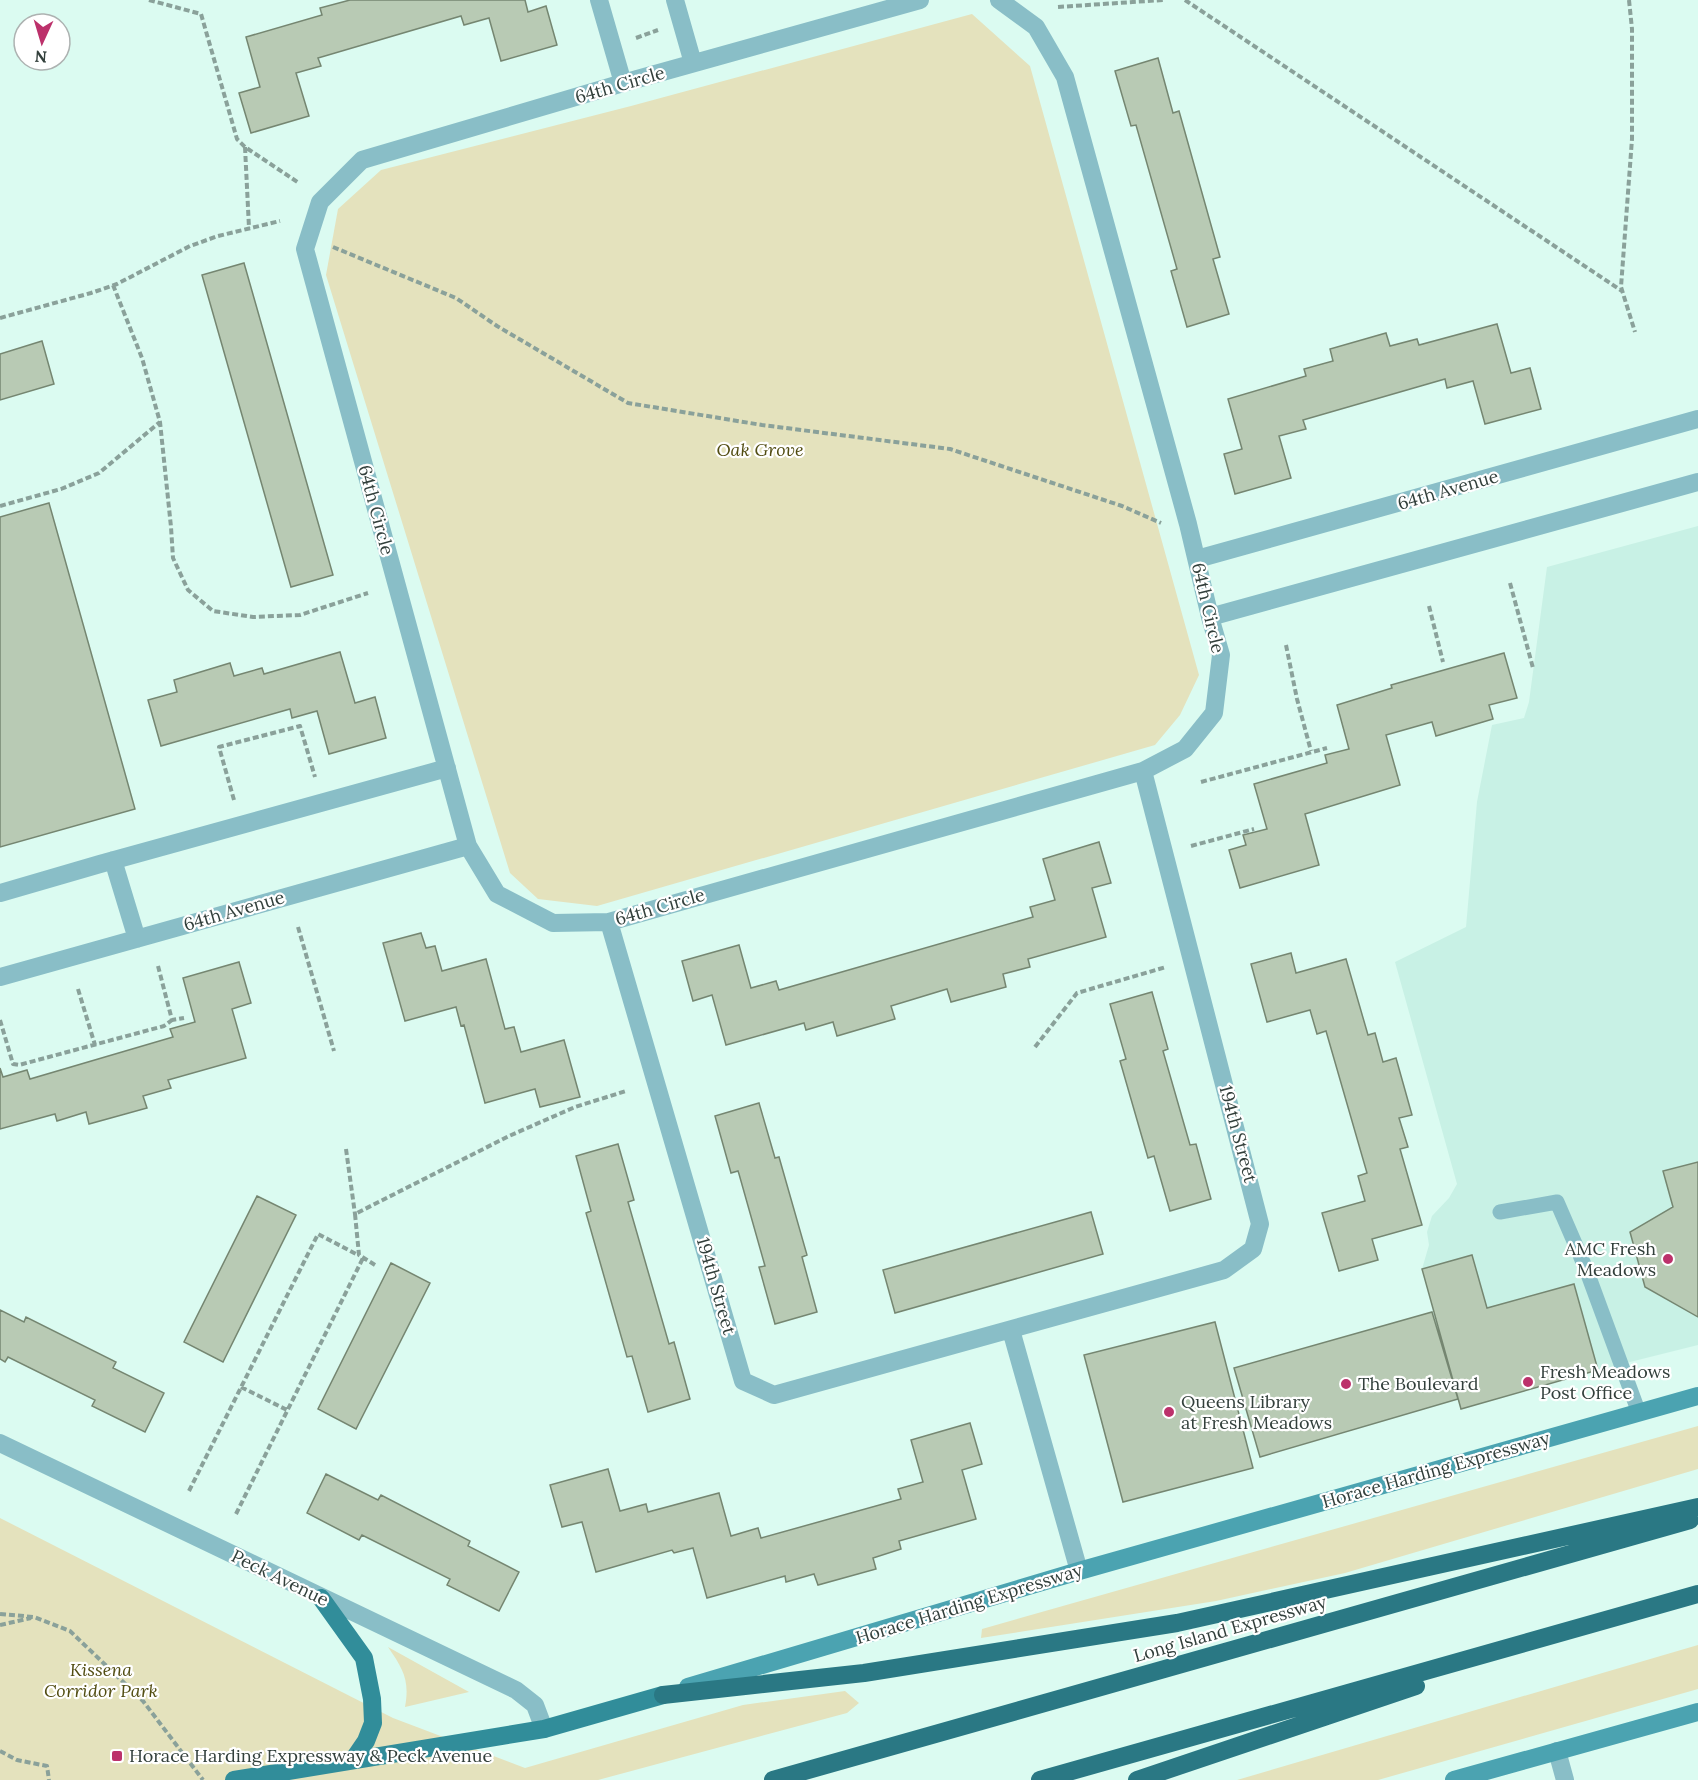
<svg xmlns="http://www.w3.org/2000/svg" width="1698" height="1780" font-family="Lora,serif">
<style>
.built{fill:#c8f1e5}
.green{fill:#e4e2bd}
.building{fill:#b8cab4;stroke:#758671;stroke-width:1.5}
.lines{fill:none;stroke-linecap:round;stroke-linejoin:round}
.path{stroke:#8aa19a;stroke-width:4;stroke-dasharray:6 3;stroke-linecap:butt}
.lane{stroke:#89bec7;stroke-width:15}
.street{stroke:#89bec7;stroke-width:18}
.secondary{stroke:#4ba3b1;stroke-width:18}
.primary{stroke:#318d9a;stroke-width:18}
.highway{stroke:#2a7884;stroke-width:18}
.poi-dot{fill:#bc316b;stroke:#fff;stroke-width:2}
.labels{text-anchor:middle;stroke-width:4.5;stroke-linejoin:round;paint-order:stroke}
.street-label{font-size:18px;fill:#323f3b;stroke:#fff}
.park-label{font-size:18px;font-style:italic;fill:#524d12;stroke:#fff}
.poi-label{font-size:18px;fill:#323f3b;stroke:#fff;text-anchor:start}
</style>
<rect width="100%" height="100%" fill="#dbfbf1"/>
<path class="built" d="M1698,526V1345L1598,1370L1461,1409L1422,1269L1429,1245L1427,1232L1432,1216L1449,1198L1457,1184L1395,962L1466,927L1477,802L1492,725L1524,718L1529,702L1547,567Z"/>
<path class="green" d="M972,14L1030,66L1199,675L1180,715L1155,745L597,906L538,899L510,873L326,275L338,209L381,170L631,106Z
M1698,1426V1469L1345,1573L1216,1601L981,1638L982,1629Z
M0,1518L393,1718L525,1768L743,1705L845,1691L859,1703L847,1713L598,1780H0Z
M1698,1645V1689L1378,1780H1237Z
M388,1647L469,1692L405,1707C410,1680 403,1669 388,1647Z"/>
<path class="building" d="M350,0H525L528,12L546,6L557,45L501,61L489,18L464,25L461,16L318,58L321,66L296,73L309,116L251,133L239,93L260,87L246,37L322,15L320,8Z
M1158,58L1173,113L1179,111L1220,257L1213,259L1229,314L1187,327L1171,271L1177,269L1136,125L1131,126L1115,71Z
M244,263L333,575L291,587L202,275Z
M1497,324L1511,373L1530,368L1541,409L1485,424L1473,381L1447,388L1445,379L1303,420L1306,429L1279,436L1291,478L1235,494L1224,454L1242,449L1228,399L1306,376L1304,369L1333,361L1330,349L1386,333L1390,346L1417,339L1419,345Z
M42,341L54,384L0,400V354Z
M49,503L135,809L0,847V517Z
M340,652L355,703L375,697L386,738L329,754L317,711L292,718L290,709L161,746L148,700L177,692L174,680L230,663L234,676L262,668L264,674Z
M1504,653L1517,698L1489,705L1493,719L1436,736L1432,722L1386,735L1400,785L1305,814L1319,865L1240,888L1229,850L1246,845L1243,835L1267,829L1254,784L1327,763L1325,755L1349,749L1337,705L1392,688L1391,685Z
M1099,842L1111,883L1092,888L1106,937L1028,959L1030,967L1003,974L1006,987L951,1002L947,989L891,1006L895,1019L837,1036L833,1022L806,1030L804,1023L726,1045L712,995L693,1001L682,961L739,945L751,988L776,981L779,990L1033,917L1030,907L1055,900L1043,859Z
M421,933L426,948L435,946L442,971L486,959L505,1029L514,1027L521,1052L564,1040L580,1097L540,1107L535,1089L485,1103L464,1025L461,1026L456,1007L405,1021L383,943Z
M1291,953L1296,973L1346,959L1368,1035L1375,1033L1383,1062L1396,1058L1412,1115L1399,1118L1408,1147L1400,1149L1422,1225L1372,1239L1378,1260L1339,1271L1322,1213L1365,1201L1358,1176L1367,1173L1326,1031L1317,1034L1310,1010L1267,1022L1251,964Z
M239,962L251,1003L232,1009L246,1058L168,1080L171,1088L143,1096L147,1108L89,1124L86,1112L57,1121L55,1114L0,1129V1068L3,1077L27,1070L30,1079L173,1037L170,1029L195,1022L183,978Z
M1152,992L1168,1049L1163,1051L1190,1145L1196,1144L1211,1199L1170,1211L1154,1156L1148,1158L1120,1061L1126,1059L1110,1004Z
M759,1103L775,1158L779,1157L807,1255L802,1257L817,1312L775,1324L759,1267L765,1266L739,1174L738,1171L731,1173L715,1116Z
M618,1144L634,1200L628,1202L669,1344L674,1342L690,1399L648,1412L632,1356L627,1357L586,1213L591,1211L576,1156Z
M1698,1162V1317L1645,1287L1630,1232L1673,1207L1663,1171Z
M257,1196L296,1215L223,1362L184,1342Z
M1091,1212L1103,1254L895,1313L883,1270Z
M1472,1255L1487,1308L1574,1284L1598,1370L1461,1409L1422,1269Z
M391,1263L430,1283L356,1429L318,1409Z
M0,1310L24,1322L26,1317L116,1362L113,1368L164,1393L145,1432L92,1406L95,1400L8,1357L5,1362L0,1359Z
M1432,1312L1458,1399L1260,1457L1234,1368Z
M1215,1322L1253,1468L1123,1502L1084,1355Z
M970,1423L982,1464L962,1470L976,1519L899,1541L901,1549L873,1558L876,1569L818,1585L814,1574L786,1582L785,1576L707,1598L693,1548L674,1553L672,1550L596,1572L582,1522L562,1527L550,1485L608,1469L620,1511L646,1504L648,1512L719,1493L731,1536L758,1528L761,1538L901,1499L898,1489L923,1482L911,1440Z
M326,1474L378,1500L381,1495L470,1541L468,1546L519,1572L499,1611L447,1585L450,1579L362,1535L359,1540L307,1513Z"/>
<g class="lines">
<path class="path" d="M149,0L201,14L237,139L245,147L299,183
M1185,0L1622,291
M1629,0L1632,29V139L1621,287L1635,332
M1058,7L1163,0
M636,38L658,30
M245,147L249,228
M333,247L456,298L497,326L628,403L762,425L950,449L1122,506L1161,523
M113,285L142,358L160,422L171,527L173,558L188,590L213,611L253,617L300,615L368,593
M0,318L91,293L117,284L190,246L218,236L280,221
M0,506L61,489L99,473L160,422
M1510,583L1533,668
M1429,606L1443,662
M1286,645L1297,699L1311,751
M1201,782L1327,748
M234,800L219,747L300,726L315,777
M1191,846L1254,829
M298,927L334,1051
M158,966L172,1020L184,1018
M78,989L95,1045
M0,1020L13,1064L19,1065L164,1026L172,1020
M1035,1047L1077,993L1166,967
M346,1149L355,1214
M375,1265L359,1255L355,1214L509,1136L575,1107L626,1091
M241,1387L287,1410
M189,1491L318,1234L358,1255
M236,1514L363,1258
M0,1614L34,1617L70,1631L143,1701L203,1780
M0,1625L31,1618
M0,1751L17,1760L47,1766L49,1780"/>
<path class="lane" d="M1500,1212L1557,1202L1586,1269L1639,1413"/>
<path class="street" d="M599,0L623,83
M675,0L693,63
M920,0L623,83L362,160L320,202L305,249L468,846L497,894L553,923L609,922L1143,771L1185,749L1214,713L1221,655L1210,617L1188,524L1065,77L1036,27L999,0
M1197,559L1698,419
M1210,617L1698,482
M113,860L137,939
M0,893L100,864L447,768
M609,922L743,1381L774,1395L1224,1270L1253,1249L1260,1224L1143,771
M0,977L468,846
M1011,1330L1079,1571
M0,1443L516,1690L535,1705L544,1729
M1557,1751L1565,1780"/>
<path class="secondary" d="M688,1687L1079,1571L1698,1396
M1454,1780L1698,1712"/>
<path class="primary" d="M321,1598L364,1658L372,1699L373,1723L366,1741L353,1760
M234,1780L544,1729L663,1695"/>
<path class="highway" d="M663,1695L864,1673L1177,1623L1698,1507
M773,1780L1690,1520
M1040,1780L1698,1594
M1137,1780L1416,1686"/>
</g>
<g class="poi-dot">
<circle cx="1668" cy="1259" r="6"/>
<circle cx="1528" cy="1382" r="6"/>
<circle cx="1346" cy="1384" r="6"/>
<circle cx="1169" cy="1412" r="6"/>
<rect x="111" y="1750" width="12" height="12" rx="3"/>
</g>
<g class="labels">
<g class="street-label">
<text transform="translate(620 85) rotate(-16)" y="6">64th Circle</text>
<text transform="translate(1448 490) rotate(-16)" y="6">64th Avenue</text>
<text transform="translate(376 510) rotate(75)" y="6">64th Circle</text>
<text transform="translate(1208 608) rotate(77)" y="6">64th Circle</text>
<text transform="translate(660 907) rotate(-16)" y="6">64th Circle</text>
<text transform="translate(234 911) rotate(-16)" y="6">64th Avenue</text>
<text transform="translate(1238 1134) rotate(75)" y="6">194th Street</text>
<text transform="translate(716 1286) rotate(74)" y="6">194th Street</text>
<text transform="translate(1436 1470) rotate(-16)" y="6">Horace Harding Expressway</text>
<text transform="translate(280 1578) rotate(26)" y="6">Peck Avenue</text>
<text transform="translate(969 1604) rotate(-17)" y="6">Horace Harding Expressway</text>
<text transform="translate(1230 1629) rotate(-16)" y="6">Long Island Expressway</text>
</g>
<g class="park-label">
<text x="760" y="456">Oak Grove</text>
<text x="101" y="1676">Kissena<tspan x="101" dy="21">Corridor Park</tspan></text>
</g>
<g class="poi-label">
<text x="1656" y="1255" text-anchor="end">AMC Fresh<tspan x="1656" dy="21">Meadows</tspan></text>
<text x="1540" y="1378">Fresh Meadows<tspan x="1540" dy="21">Post Office</tspan></text>
<text x="1358" y="1390">The Boulevard</text>
<text x="1181" y="1408">Queens Library<tspan x="1181" dy="21">at Fresh Meadows</tspan></text>
<text x="129" y="1762">Horace Harding Expressway &amp; Peck Avenue</text>
</g>
</g>
<g transform="translate(42 42) rotate(184)"><circle r="28" fill="#ffffff" stroke="#adb2b1" stroke-width="1.5"/>
<path d="M0-4.5L10 22L0 15L-10 22Z" fill="#bc316b"/>
<text y="-9" font-size="16" font-weight="bold" text-anchor="middle" fill="#323f3b">N</text>
</g>
</svg>
